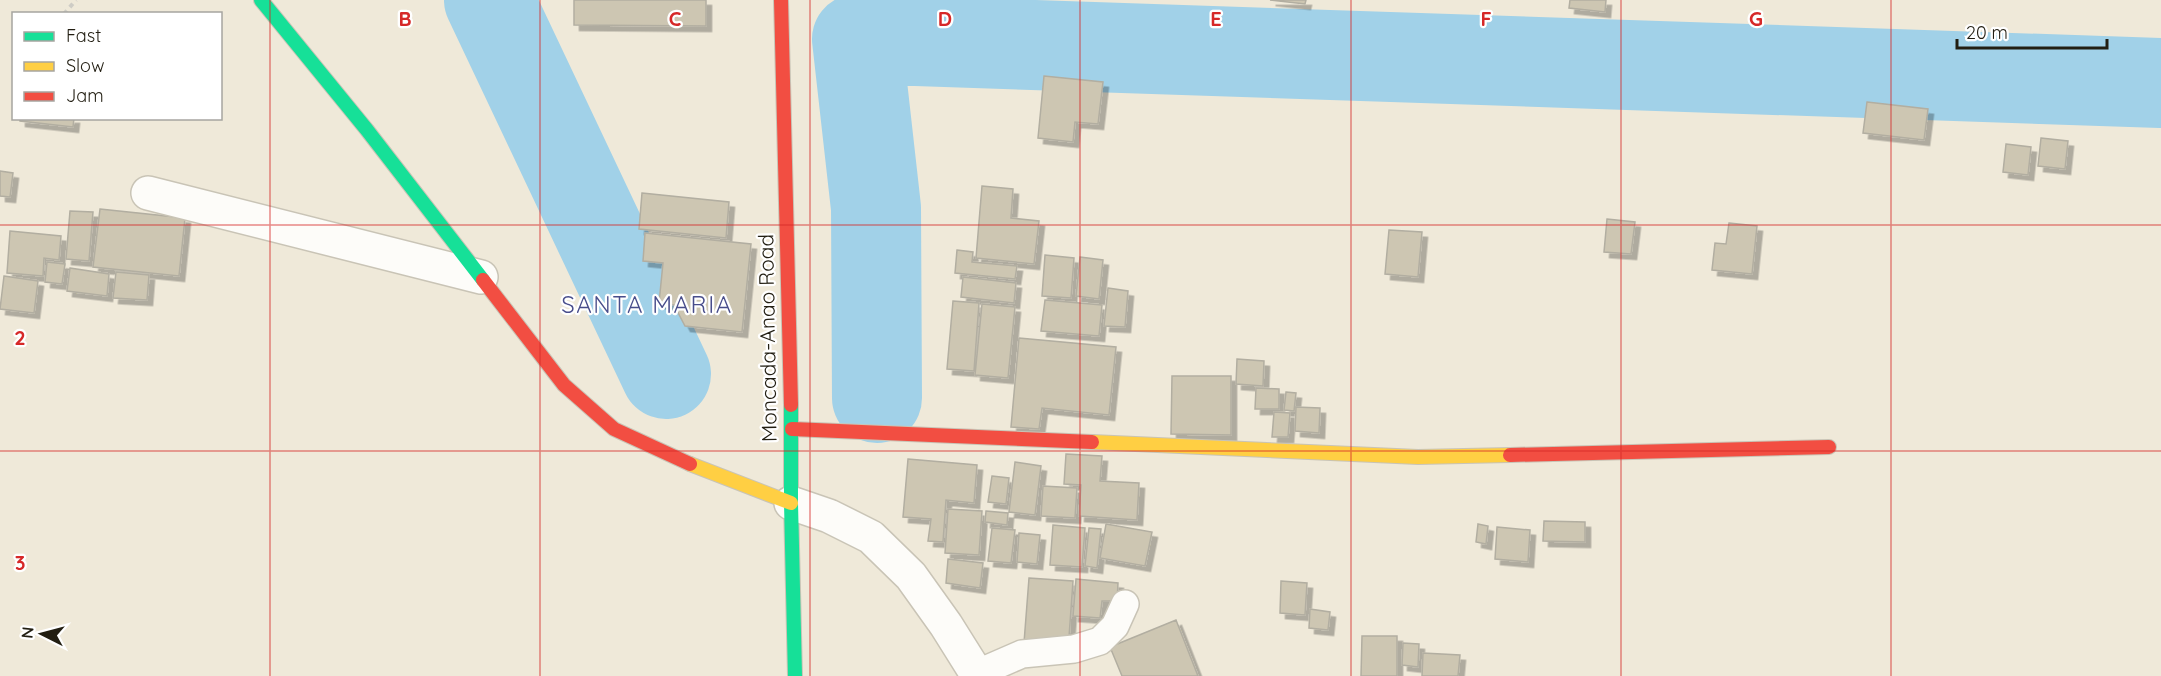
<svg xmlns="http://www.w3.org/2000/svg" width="2161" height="676" font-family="Quicksand,sans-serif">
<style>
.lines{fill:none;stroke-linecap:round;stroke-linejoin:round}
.river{stroke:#a1d1e8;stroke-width:90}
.building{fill:#cdc6b2;stroke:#b2aea1;stroke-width:1.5;filter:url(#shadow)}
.lane-casing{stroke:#c9c4b6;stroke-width:30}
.street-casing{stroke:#c9c4b6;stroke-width:36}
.fast-casing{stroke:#c9c4b6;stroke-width:16}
.slow-casing{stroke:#c9c4b6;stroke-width:16}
.jam-casing{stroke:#c9c4b6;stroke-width:16}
.path{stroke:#ceccc5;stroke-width:4;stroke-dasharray:4.5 4.5;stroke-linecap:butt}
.lane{stroke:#fdfcf9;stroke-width:27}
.street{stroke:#fdfcf9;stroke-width:33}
.fast{stroke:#16e098;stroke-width:14}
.slow{stroke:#ffcf43;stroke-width:14}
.jam{stroke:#f24e42;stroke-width:14}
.grid{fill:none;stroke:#d62828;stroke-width:1.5;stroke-opacity:0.55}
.labels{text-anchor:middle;stroke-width:4.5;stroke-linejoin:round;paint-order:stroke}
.street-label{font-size:21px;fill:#221e12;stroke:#fff}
.quarter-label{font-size:24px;letter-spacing:1.5px;fill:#484d8b;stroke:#fff}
.grid-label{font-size:20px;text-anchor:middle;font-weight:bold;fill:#d62828;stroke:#fff;stroke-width:4.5;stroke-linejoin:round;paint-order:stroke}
</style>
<defs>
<filter id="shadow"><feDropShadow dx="5.5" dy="5.5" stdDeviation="0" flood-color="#0004"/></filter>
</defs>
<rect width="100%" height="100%" fill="#efe9d9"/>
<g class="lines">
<path class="river" d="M489,0L666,374
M877,398L876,208L857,39L2161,83"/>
</g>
<path class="building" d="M574,0H706V26L574,25Z
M1270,0H1306L1305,4Z
M1570,0H1606L1605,12L1569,8Z
M1044,76L1103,82L1098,124L1075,122L1073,142L1038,138Z
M1867,102L1928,109L1924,140L1863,133Z
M20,118H74L73,127L20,121Z
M2041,138L2068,141L2065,169L2038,166Z
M2006,144L2031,147L2028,175L2003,172Z
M0,171L13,173L10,197L0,196Z
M982,186L1013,189L1011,218L1039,221L1034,264L976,258Z
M642,193L729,202L726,238L639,229Z
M100,209L185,218L179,276L93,267Z
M70,211L93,212L89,261L66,259Z
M1607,219L1635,222L1631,254L1604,252Z
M1729,223L1757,226L1752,274L1712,270L1715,243L1726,244Z
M1389,230L1422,232L1418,277L1385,274Z
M10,231L61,236L59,260L44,258L43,276L7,273Z
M645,233L751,244L742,332L685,326L674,305L659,303L663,263L643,261Z
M957,250L973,252L972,262L1017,266L1015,279L955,273Z
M1045,255L1074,258L1071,298L1042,296Z
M1080,257L1103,260L1099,299L1076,296Z
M47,262L65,264L62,284L45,282Z
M70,268L109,274L107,296L67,291Z
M116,272L149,275L147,300L113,298Z
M4,276L38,281L34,313L0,309Z
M963,277L1016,283L1014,303L961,297Z
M1108,288L1128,291L1125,327L1104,326Z
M1045,300L1102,305L1099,336L1041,331Z
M953,301L979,303L974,371L947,369Z
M982,304L1015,307L1008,378L975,375Z
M1019,338L1116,347L1109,415L1042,408L1039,429L1011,427Z
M1237,359L1264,361L1263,386L1236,384Z
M1172,376H1231V435L1171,434Z
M1256,388L1279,389V409H1255Z
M1286,392L1296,393L1294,411L1284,410Z
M1296,407L1320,408L1319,433L1295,431Z
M1274,412L1290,413L1288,437H1272Z
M1066,454L1102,456L1100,481L1139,483L1137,520L1079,516L1081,485L1064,484Z
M908,459L977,465L974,503L946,500L943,542L928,541L931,519L903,517Z
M1015,462L1041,466L1035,515L1009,512Z
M992,476L1009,478L1006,504L988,502Z
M1043,486L1077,488L1075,518L1041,516Z
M948,509L982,511L979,555L945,553Z
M986,511L1008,513L1007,525L985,522Z
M1544,521L1585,522V542L1543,541Z
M1106,524L1152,532L1145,566L1100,558Z
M1478,524L1488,526L1486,544L1476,542Z
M1053,525L1085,528L1082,567L1050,565Z
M1497,527L1530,530L1528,562L1495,559Z
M992,528L1015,530L1011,563L988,561Z
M1089,528L1101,529L1097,568L1085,566Z
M1019,533L1040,535L1037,564L1017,562Z
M948,559L983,563L980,588L946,583Z
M1029,578L1073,581L1069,637L1024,643Z
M1076,579L1118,583L1117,601H1102L1100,618L1073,616Z
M1281,581L1307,583L1305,615L1280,613Z
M1310,609L1330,612L1328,630L1309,628Z
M1176,620L1198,676H1122L1110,647Z
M1362,636H1397V676H1361Z
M1403,643L1419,644L1418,667L1402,665Z
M1423,653L1460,655L1458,676H1422Z"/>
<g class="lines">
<g class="lane-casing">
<path id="lane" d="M976,674L1022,654L1074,649L1100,641L1115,626L1125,604"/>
</g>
<g class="street-casing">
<path id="street" d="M148,193L481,277
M791,503L829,516L871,537L911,576L946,625L978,676"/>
</g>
<g class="fast-casing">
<path id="fast" d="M261,0L367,130L483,280
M791,405V503L795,676"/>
</g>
<g class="slow-casing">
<path id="slow" d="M1092,442L1418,457L1510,455
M690,464L791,503"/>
</g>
<g class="jam-casing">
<path id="jam" d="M781,0L791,405
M483,280L564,385L614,429L690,464
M792,429L1092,442
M1510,455L1829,447"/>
</g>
<path class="path" d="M64,14L76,0"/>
<use href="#lane" class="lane"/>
<use href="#street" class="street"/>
<use href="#fast" class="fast"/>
<use href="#slow" class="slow"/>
<use href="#jam" class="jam"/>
</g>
<path class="grid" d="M270,0V676M540,0V676M810,0V676M1080,0V676M1351,0V676M1621,0V676M1891,0V676M0,225H2161M0,451H2161"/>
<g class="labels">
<g class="street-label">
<text transform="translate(768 338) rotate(-91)" y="7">Moncada-Anao Road</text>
</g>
<g class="quarter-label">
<text x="647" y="313">SANTA MARIA</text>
</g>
</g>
<g class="grid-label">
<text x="405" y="26">B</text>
<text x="675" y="26">C</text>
<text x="945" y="26">D</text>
<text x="1216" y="26">E</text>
<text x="1486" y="26">F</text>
<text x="1756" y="26">G</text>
<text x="20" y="345">2</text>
<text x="20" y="570">3</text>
</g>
<rect x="12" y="12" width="210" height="108" fill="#ffffff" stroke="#a7a5a0" stroke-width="1.5"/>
<rect x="24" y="32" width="30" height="9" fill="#16e098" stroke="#a7a5a0" stroke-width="1.5"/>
<text x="66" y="42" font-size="18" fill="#221e12">Fast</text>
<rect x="24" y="62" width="30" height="9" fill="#ffcf43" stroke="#a7a5a0" stroke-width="1.5"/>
<text x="66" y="72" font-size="18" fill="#221e12">Slow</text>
<rect x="24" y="92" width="30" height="9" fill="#f24e42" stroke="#a7a5a0" stroke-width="1.5"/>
<text x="66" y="102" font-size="18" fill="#221e12">Jam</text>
<g transform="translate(42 634) rotate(276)" stroke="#ffffff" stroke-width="4.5" paint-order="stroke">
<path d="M0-4.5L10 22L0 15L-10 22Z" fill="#221e12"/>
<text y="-9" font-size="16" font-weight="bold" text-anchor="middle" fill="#221e12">N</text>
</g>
<path d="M1957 39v9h150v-9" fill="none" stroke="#221e12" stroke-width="3"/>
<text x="1966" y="39" font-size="18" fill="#221e12" stroke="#ffffff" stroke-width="4.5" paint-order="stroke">20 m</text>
</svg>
